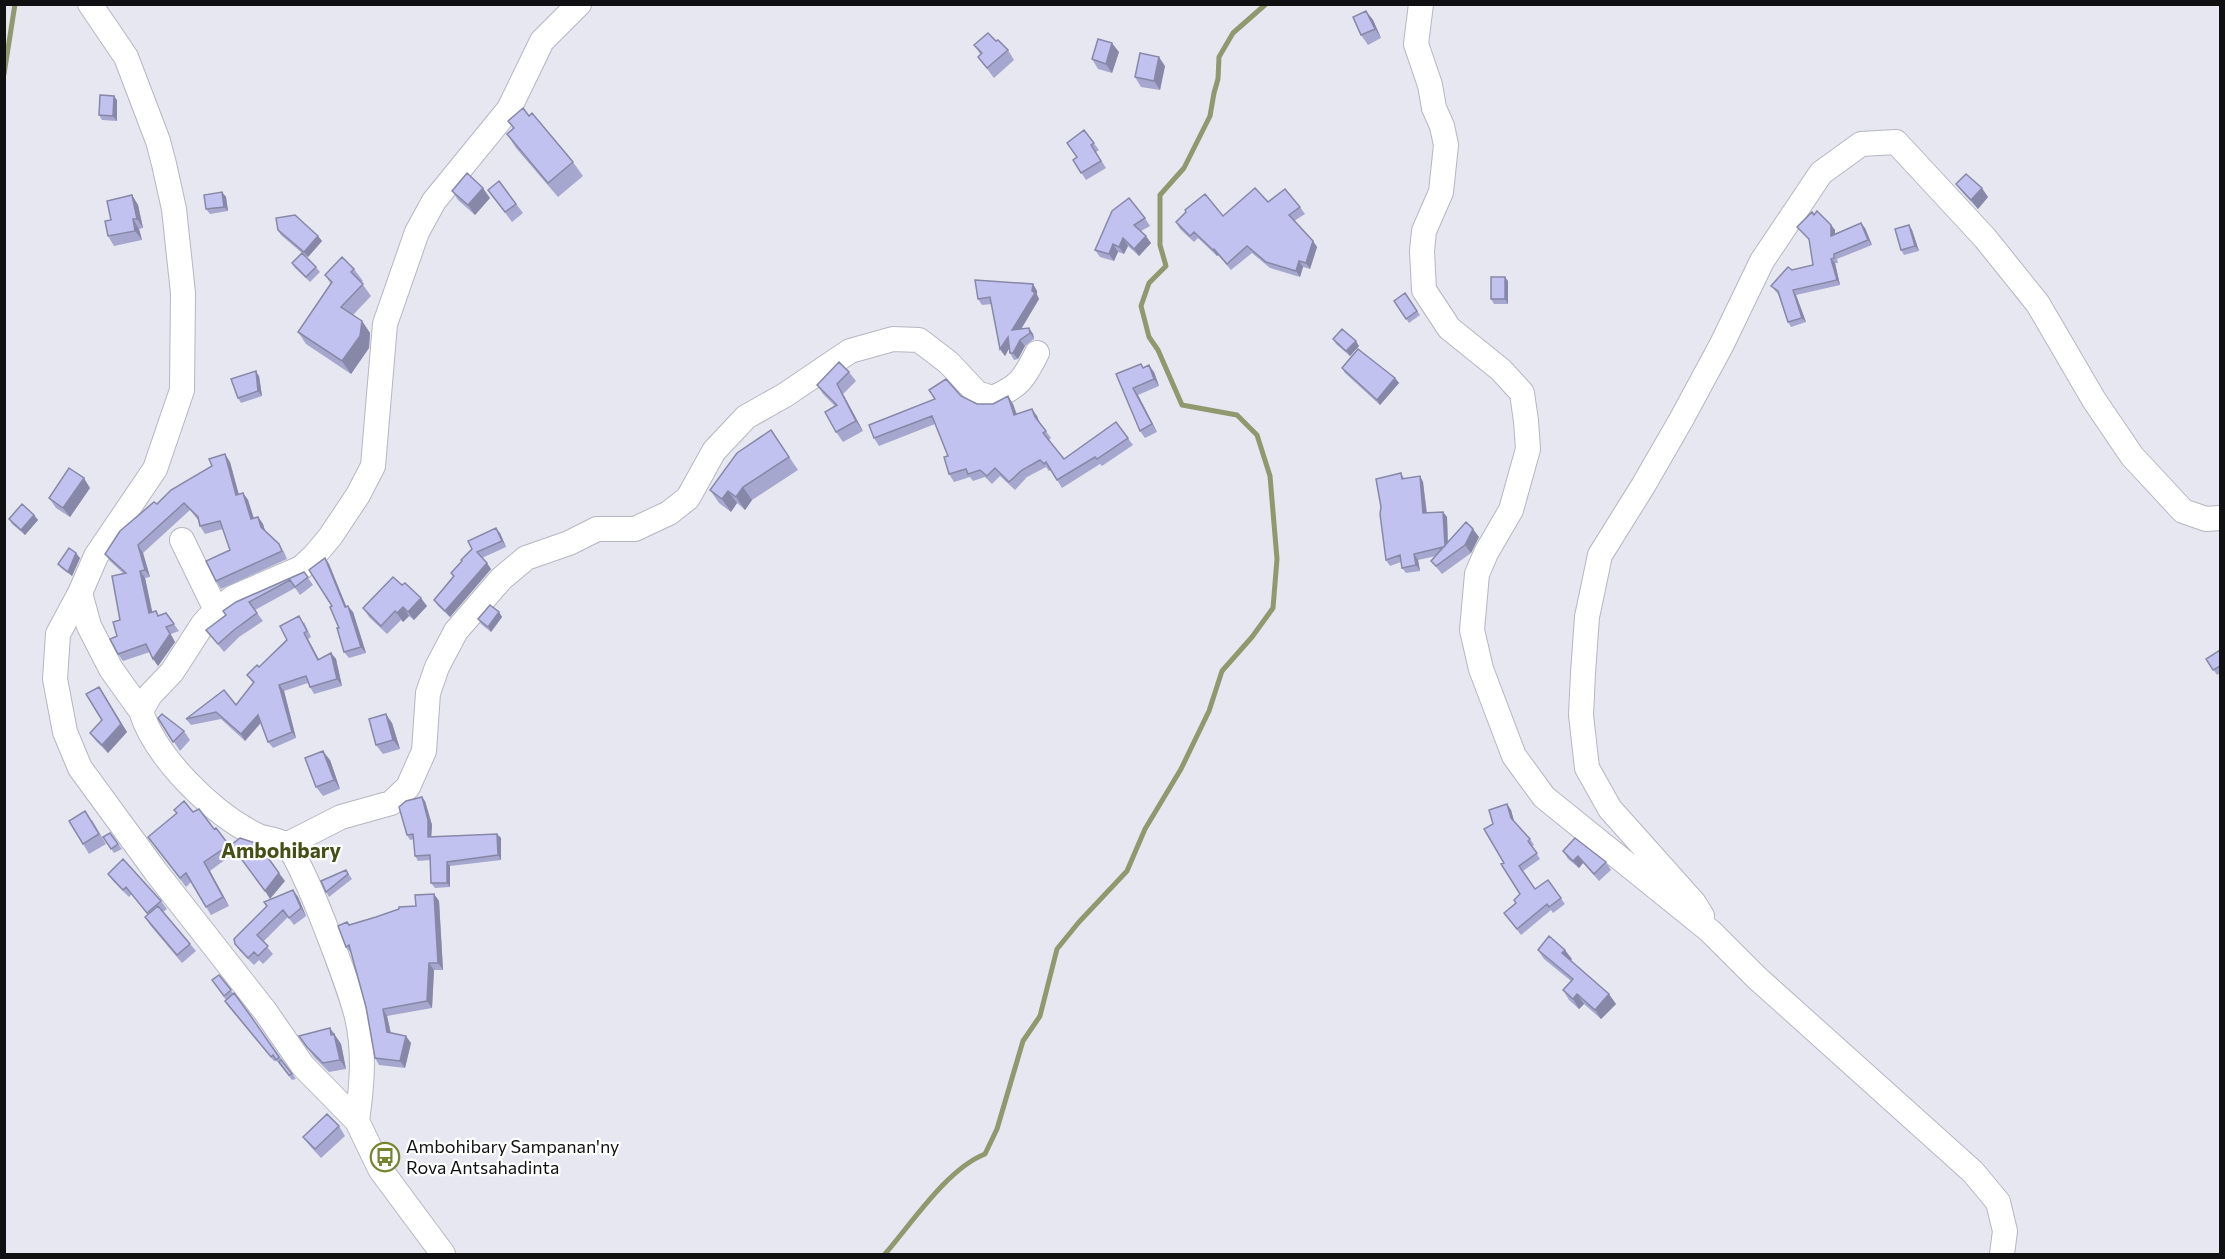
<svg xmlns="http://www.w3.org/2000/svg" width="2225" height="1259" font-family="Commissioner,sans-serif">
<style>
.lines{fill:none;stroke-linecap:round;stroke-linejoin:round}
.stream{stroke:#90996e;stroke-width:5}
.minor-casing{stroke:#b5b6c0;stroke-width:26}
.minor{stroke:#fff;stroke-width:24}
.wall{fill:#a6a7ce}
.shaded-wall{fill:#8788a7}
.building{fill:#c1c2ef;stroke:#8788a7;stroke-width:1.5}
.labels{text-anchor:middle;stroke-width:4.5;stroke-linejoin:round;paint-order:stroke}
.poi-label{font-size:18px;fill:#101013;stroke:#fff;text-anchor:start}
.quarter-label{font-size:21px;font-weight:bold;fill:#454e14;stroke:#fff}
</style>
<rect width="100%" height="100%" fill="#e7e7f2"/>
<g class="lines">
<path class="stream" d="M4,74L15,4
M885,1254C912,1223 947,1169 985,1154L997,1129L1023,1041L1040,1016L1057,949L1079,922L1127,871L1145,829L1181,769L1209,711L1222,671L1252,637L1273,608L1277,559L1270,476L1257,435L1237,415L1182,405L1158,350L1149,337L1141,306L1149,283L1166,266L1160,245V195L1184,168L1210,116L1214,93L1218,79L1219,57L1233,33L1266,4"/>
<g class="minor-casing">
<path id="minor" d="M90,4L126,57L158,141L164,164L174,209L183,293L182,390L155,469L96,556L80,593L58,634L55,679L65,732L80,768L156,872L265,1011L303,1066L357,1121L380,1169L443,1254
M1421,4L1416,44L1430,85L1434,108L1442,126L1446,145L1441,192L1424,231L1422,251L1424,290L1449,328L1501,370L1522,393L1526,421L1528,449L1511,510L1486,553L1477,574L1472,630L1481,669L1514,756L1544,797L1710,931L1756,977L1973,1172L1998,1202L2005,1231L2002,1254
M182,540L216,610
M80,593L89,626L111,669L141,711
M286,845L341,817L391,803L408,787L424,751L428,693L437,667L456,631L501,579L526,558L569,543L597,529H635L669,513L688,498L714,451L746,417L785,395L850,351L893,339L919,340L949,363L977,393L992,398C1019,387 1024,379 1037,353
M1702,916L1694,903L1610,809L1587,768L1581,715L1583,673L1587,617L1600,555L1643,486L1681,420L1722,344L1762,261L1821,173L1861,144L1896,142L1985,238L2038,304L2094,400L2132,456L2183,511L2206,519L2220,518
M357,1121C362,1085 365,1052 357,1017C351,992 302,857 286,845C278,839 264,839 256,835C212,813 155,757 141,711L150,695L172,672L203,624L216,610L234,597L301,568L314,556L330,537L358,495L373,466L385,324L417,232L434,201L509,109L542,41L579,4"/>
</g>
<use href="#minor" class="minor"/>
</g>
<path class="wall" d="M1366,11L1373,20L1381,38L1368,45L1361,35Z
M996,41L1008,50L1014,60L994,78L978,57L980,54L974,45Z
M1119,52L1112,73L1098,69L1092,59Z
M1165,66L1160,90L1141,87L1135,77Z
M117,100V121L102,120L99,115Z
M508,121L573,162L583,176L558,197L516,148L507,134L513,128Z
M1084,130L1099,150L1096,152L1106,168L1086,180L1073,160L1077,157Z
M499,181L523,213L512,222L488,190Z
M1956,184L1988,197L1978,209L1963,193Z
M452,191L490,198L475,215L458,200Z
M222,192L226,197L228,211L210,214L206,209Z
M132,195L138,205L143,228L139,229L142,240L114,246L108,236L111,220Z
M1268,202L1300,207L1305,214L1294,221L1313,241L1317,247L1310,269L1303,267L1300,277L1270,268L1252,253L1231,270L1218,255L1217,256L1198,238L1194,242L1180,229L1176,222L1223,216Z
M1814,215L1831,225L1835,230V235L1861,223L1865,228L1872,245L1837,259L1838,263H1835L1840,285L1796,295L1806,322L1791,327L1788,322L1778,294L1771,286L1792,270L1813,265L1810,241L1797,227Z
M1145,218L1150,226L1141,231L1151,243L1139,256L1128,246L1124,254L1118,252L1114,261L1100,257L1095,250Z
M1909,225L1912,230L1919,251L1904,255L1901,250Z
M278,230L318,236L322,241L308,257L303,254L316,267L320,272L310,282L295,268L292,263L302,253L281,235Z
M354,269L363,281L361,282L371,296L353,315L362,321L370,333L369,348L351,374L306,344L298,332L331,284L325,275Z
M1508,281V304H1494L1491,299Z
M1033,284L1037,291V295L1039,299L1021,329L1029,328L1033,334L1034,339L1025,346L1018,359L1014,360L1010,353L1009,348L1005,356L1000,349L992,304L982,305L978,299Z
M1405,293L1420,315L1409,323L1394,301Z
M1333,339L1359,346L1350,356L1336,344Z
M1342,368L1395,378L1399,383L1380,405L1345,373Z
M849,372L856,381L843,394L863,431L843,442L836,432L835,406L823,394L817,385Z
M1154,372L1159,386L1138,395L1157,432L1145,438L1140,431L1116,374Z
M259,376L262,396L241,403L238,398Z
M961,396L977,404H993L1008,396L1013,404L1017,414L1037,416L1040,423L1051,438L1049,440L1064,459L1116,422L1133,445L1102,466L1100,464L1062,488L1051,470L1049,471L1046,467L1027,477L1015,490L1000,476L992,484L985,477L973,481L970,477L954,482L949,474L948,456L935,424L879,446L874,438Z
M771,430L798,470L752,500L745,510L737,503L731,512L719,503L710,490Z
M230,462L238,494L243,493L248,500L254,518L258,517L263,524L265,531L279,544L284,552L287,559L221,589L216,581L230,550L223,529L205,534L200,526L198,520L190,510L143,553L150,577L145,578L152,612L159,615L166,613L179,631L171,634L175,642L158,666L150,652L123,661L118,654L117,636L120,620L123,573L110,561L105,554L157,504Z
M1401,473L1404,478L1420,476L1423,482L1427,512H1443L1447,517L1448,542L1479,537L1471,553L1442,574L1431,561L1436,556L1418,560L1420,571L1406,573L1402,568L1401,562L1390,566L1386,560Z
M90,488L70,517L56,508L49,498Z
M34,515L38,520L25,535L12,524L9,519Z
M500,533L506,547L482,558L491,569L450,617L438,606L434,600L453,576L451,573Z
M80,558L72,576L61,568L58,564Z
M325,558L329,564L346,606L353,612L366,653L349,658L344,652L339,628L332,606Z
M304,572L313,585L300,595L295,588L255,610L263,621L239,637L224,652L206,630L226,615Z
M427,606L414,620L409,616L403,622L401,620L387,634L369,617L363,608Z
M499,612L502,617L491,632L481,624L478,619Z
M304,622L311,637L308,639L319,660L331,653L336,659L342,686L314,694L310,687L308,683L284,691L296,738L273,748L268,742L261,723L245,741L221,719L191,725L186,719L236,705L253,683L247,675L259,667Z
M2220,650V673L2217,675L2206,659Z
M99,687L127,732L108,753L96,741L90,733L102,720Z
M158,718L184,731L190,740L180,751Z
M392,723L400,749L383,754L376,745Z
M330,760L340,789L323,796L316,787Z
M425,801L432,825L431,837L497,834L501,838V860L450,866V887L435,888L431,883V860L418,861L415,856L414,839L410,840L407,835Z
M1507,804L1511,810L1514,822L1530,839L1534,845L1532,846L1540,859L1523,871L1535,889L1548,880L1565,904L1553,913L1551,910L1521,935L1504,913L1516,904L1514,900L1520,894L1493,824Z
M193,812L214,829L216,828L234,853L210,871L229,906L211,915L191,882L186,887L154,845Z
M92,820L106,844L89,854L83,844Z
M110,833L122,849L114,853L103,837Z
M1563,851L1606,862L1611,870L1599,881L1583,863L1579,868L1568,859Z
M346,870L352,879L329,897L326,892Z
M108,874L161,901L167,909L163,912L196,951L182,963L150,925L145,917L148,915L132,894L129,897L113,881Z
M293,890L298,897L306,916L294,925L288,917L263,942L273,954L263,964L259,960L254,965L240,951L235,944Z
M434,894L439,901L443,970H434L432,1008L387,1016L391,1033L411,1043L405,1068L379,1065L375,1058L366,1007L351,953L346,947L349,925L416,906Z
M1538,950L1572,959L1570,960L1616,1004L1601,1019L1584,1004L1579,1009L1569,1000L1563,990L1571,981L1544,959Z
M219,975L250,1015L296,1079L292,1080L276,1060L274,1061L228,1006L225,1001L226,1000L212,980Z
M330,1028L341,1044L346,1069L329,1072L314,1057L299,1036Z
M339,1126L345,1136L321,1158L310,1146L303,1137Z"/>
<path class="shaded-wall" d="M1366,11L1373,20L1381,38L1375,29Z
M1112,43L1119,52L1112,73L1106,64Z
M1159,57L1165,66L1160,90L1154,81Z
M114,96L117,100V121L113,116Z
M483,188L490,198L475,215L468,205Z
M1982,188L1988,197L1978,209L1971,200Z
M222,192L226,197L228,211L224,207Z
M132,195L138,205L143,228L137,219Z
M133,219L139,229L142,240L135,231Z
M1861,223L1865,228L1872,245L1868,240Z
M1831,225L1835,230V241L1831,236Z
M1909,225L1912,230L1919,251L1915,246Z
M318,236L322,241L308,257L304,252Z
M1146,236L1151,243L1139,256L1134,249Z
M1123,238L1128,246L1124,254L1119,247Z
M1313,241L1317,247L1310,269L1306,263Z
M1113,244L1118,252L1114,261L1109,254Z
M1214,249L1218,255L1217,256L1213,250Z
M1831,259L1835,263L1840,285L1837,280Z
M1299,261L1303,267L1300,277L1296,271Z
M1505,277L1508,281V304L1505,299Z
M1033,284L1037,291V295L1039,299L1017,336L1012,330L1032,291Z
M1793,290L1796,295L1806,322L1802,318Z
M362,321L370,333L369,348L351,374L342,361Z
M1029,328L1033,334L1034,339L1030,333Z
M1008,337L1012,343L1005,356L1000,349Z
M1020,340L1025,346L1018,359L1013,353Z
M1356,341L1359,346L1350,356L1346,351Z
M1149,365L1154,372L1159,386L1154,379Z
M256,371L259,376L262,396L258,391Z
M1395,378L1399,383L1380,405L1377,400Z
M837,384L843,394L863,431L856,421Z
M1133,388L1138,395L1157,432L1152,424Z
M1008,396L1013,404L1019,422L1014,415Z
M1032,409L1037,416L1040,425L1035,417Z
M225,454L230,462L241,502L236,495Z
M1420,476L1423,482L1427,518L1423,513Z
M84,478L90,488L70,517L63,508Z
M743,487L752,500L745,510L736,497Z
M728,491L737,503L731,512L722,499Z
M243,493L248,500L256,526L251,519Z
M1443,512L1447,517L1448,553L1445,547Z
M34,515L38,520L25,535L21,530Z
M258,517L263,524L266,534L261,527Z
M496,528L500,533L506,547L502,541Z
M1473,529L1479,537L1471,553L1465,545Z
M138,545L143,553L150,577L145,570Z
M76,553L80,558L72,576L68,572Z
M1414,554L1418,560L1420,571L1416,565Z
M325,558L329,564L349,613L345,607Z
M487,563L491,569L450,617L445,611Z
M140,571L145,578L154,620L149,613Z
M421,598L427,606L414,620L408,612Z
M348,606L353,612L366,653L361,647Z
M403,607L409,616L403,622L397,613Z
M499,612L502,617L491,632L488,627Z
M166,627L175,642L158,666L153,659Z
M304,633L308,639L323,667L318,660Z
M331,653L336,659L342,686L337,679Z
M279,685L284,691L296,738L292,732Z
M99,687L127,732L108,753L102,745L121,724Z
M386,714L392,723L400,749L393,740Z
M258,715L262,721L245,741L241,734Z
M323,751L330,760L340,789L334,780Z
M422,797L425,801L432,825L431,842L428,837Z
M1507,804L1511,810L1515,824L1511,818Z
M497,834L501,838V860L498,855Z
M1578,856L1583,863L1579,868L1573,861Z
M204,862L210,871L229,906L223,897Z
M447,862L450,866V887L447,883Z
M279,873L285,881L270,899L265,891Z
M293,890L298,897L306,916L301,908Z
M434,894L439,901L443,970L438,963Z
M1565,950L1572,959L1569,963L1562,953Z
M429,963L434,970L432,1008L427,1001Z
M1577,994L1584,1004L1579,1009L1573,999Z
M1609,994L1616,1004L1601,1019L1595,1010Z
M383,1009L387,1016L392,1039L387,1032Z
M330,1028L341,1044L346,1069L340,1060Z
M406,1036L411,1043L405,1068L400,1061Z"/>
<path class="building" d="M1366,11L1375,29L1361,35L1353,17Z
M988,33L996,41L998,40L1008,50L987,68L978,57L982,53L974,45Z
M1098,39L1112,43L1106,64L1092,59Z
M1140,53L1159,57L1154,81L1135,77Z
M100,95L114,96L113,116L99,115Z
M523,108L529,116L532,113L573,162L548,183L507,134L514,128L508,121Z
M1084,130L1094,143L1091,145L1101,161L1081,173L1073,160L1077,157L1067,143Z
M467,173L483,188L468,205L452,191Z
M1966,174L1982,188L1971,200L1956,184Z
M499,181L516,204L505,212L488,190Z
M1255,188L1268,202L1285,189L1300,207L1289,215L1313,241L1306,263L1299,261L1296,271L1266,262L1247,246L1227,264L1214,249L1213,250L1194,232L1190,236L1176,222L1186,212L1185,210L1205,194L1223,216Z
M222,192L224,207L206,209L204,195Z
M132,195L137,219H133L135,231L108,236L105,221L111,220L107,201Z
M1129,198L1145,218L1134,225L1146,236L1134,249L1123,238L1119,247L1113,244L1109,254L1095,250L1112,211Z
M1817,211L1831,225V236L1861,223L1868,240L1834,254V258L1831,259L1837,280L1793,290L1802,318L1788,322L1778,291L1771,286L1788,267L1792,270L1813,265L1809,239L1797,227L1812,212L1814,215Z
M295,215L318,236L304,252L278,230L276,218Z
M1909,225L1915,246L1901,250L1895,229Z
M302,253L316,267L306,277L292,263Z
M342,257L354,269L351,272L363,284L341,307L362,321L360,336L342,361L298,332L332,282L325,275Z
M1491,277H1505V299H1491Z
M975,280L1033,284L1032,291L1035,293L1012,330L1029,328L1030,333L1020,340L1013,353H1010L1008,337L1000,349L990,297L978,299Z
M1405,293L1417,311L1406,319L1394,301Z
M1342,329L1356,341L1346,351L1333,339Z
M1358,349L1395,378L1377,400L1342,368Z
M839,362L849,372L837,384L856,421L836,432L825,412L837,405L817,385Z
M1141,364L1143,368L1149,365L1154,379L1133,388L1152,424L1140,431L1116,374Z
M256,371L258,391L238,398L231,379Z
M946,379L961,396L977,404H993L1008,396L1014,415L1032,409L1035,417L1046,431L1043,433L1064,459L1116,422L1128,438L1097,459L1095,457L1057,480L1046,462L1044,464L1040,460L1022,470L1009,482L995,468L987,476L980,470L968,474L966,469L949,474L944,457L948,456L932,416L874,438L869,425L935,399L929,390Z
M771,430L789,457L743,487L736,497L728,491L722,499L710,490L737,453Z
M225,454L236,495L243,493L251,519L258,517L261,527L279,544L282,551L216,581L206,561L230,550L220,521L200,526L198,517L184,503L138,545L145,570L140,571L149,613L156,611L158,616L166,613L174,624L166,627L170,634L153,659L146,644L118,654L110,639L117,636L113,622L120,620L112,576L126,573L105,554L120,531L154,502L157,504L171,490L212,466L209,459Z
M69,468L84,478L63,508L49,498Z
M1401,473L1402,479L1420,476L1423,513L1443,512L1445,546L1443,547L1414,554L1416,565L1402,568L1400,555L1386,560L1380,514L1381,507L1376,479Z
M22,504L34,515L21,530L9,519Z
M1466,522L1473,529L1465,545L1436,566L1431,561Z
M496,528L502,541L477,552L487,563L445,611L434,600L454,576L451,573L462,561L461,560L472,549L468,541Z
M69,548L76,553L68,572L58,564Z
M325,558L345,607L348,606L361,647L344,652L337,628H339L330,607L332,606L309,570Z
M304,572L308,577L295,587L290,580L249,602L257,613L234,630L218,644L206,630L226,615L223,611L236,602Z
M393,577L402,585L405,583L421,598L408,612L403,607L397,613L395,611L381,626L363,608Z
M490,605L499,612L488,627L478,619Z
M299,616L307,631L304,633L318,660L331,653L337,679L310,687L306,676L279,685L292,732L268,742L258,715L241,734L216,712L186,719L224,690L236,705L254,682L247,675L257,665L259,667L287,640L280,626Z
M2220,650V666L2213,670L2206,659Z
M99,687L121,724L102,745L90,733L102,720L86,694Z
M162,714L184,731L173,742L158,718Z
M386,714L393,740L376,745L369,719Z
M323,751L334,780L316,787L305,758Z
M422,797L428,820V837L497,834L498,855L447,862V883H431L430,855L415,856L413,834L407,835L399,807L406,801Z
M184,801L193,812L199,809L214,829L216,828L229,845L204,862L223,897L206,907L186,873L180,878L148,837L177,813L174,810Z
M1507,804L1511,818L1530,839L1528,841L1537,853L1519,866L1535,889L1548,880L1561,898L1549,907L1547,904L1517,929L1504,913L1516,903L1514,900L1520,894L1501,864L1504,863L1484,829L1493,824L1489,810Z
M85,811L99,834L83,844L69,821Z
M110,833L118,844L111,849L103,837Z
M240,838L258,844L279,873L265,891L231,845Z
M1575,838L1606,862L1594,874L1578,856L1573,861L1563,851Z
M123,859L161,901L147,913L126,887L123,890L108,874Z
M346,870L348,874L326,892L321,881Z
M293,890L301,908L289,918L283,910L257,935L268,946L258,956L254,952L248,958L235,944L234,939L267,906L264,902Z
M434,894L438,963H429L427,1001L383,1009L387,1032L406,1036L400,1061L375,1058L366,1007L349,945L346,947L338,926L347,922L349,925L376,917L399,909V907L416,906L415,895Z
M158,906L190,944L177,955L145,917Z
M1549,936L1565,950L1562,953L1609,994L1595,1010L1577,994L1573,999L1563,990L1573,979L1538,950Z
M219,975L231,990L224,996L212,980Z
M234,993L250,1015L279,1057L276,1060L273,1055L271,1057L225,1001Z
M330,1028L331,1035L334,1034L340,1060L323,1063L307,1047L299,1036Z
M281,1060L292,1074L289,1075L279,1062Z
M327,1114L339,1126L315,1149L303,1137Z"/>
<defs>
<g id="bus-ring" transform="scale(1.5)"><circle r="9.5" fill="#fff" stroke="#778533" stroke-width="1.5"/><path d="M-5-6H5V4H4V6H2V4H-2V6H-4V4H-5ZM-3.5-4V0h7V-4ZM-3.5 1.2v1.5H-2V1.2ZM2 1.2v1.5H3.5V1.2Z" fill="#778533"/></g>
</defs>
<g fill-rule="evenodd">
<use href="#bus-ring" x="385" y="1157"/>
</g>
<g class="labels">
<g class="poi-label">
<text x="406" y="1153">Ambohibary Sampanan'ny<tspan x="406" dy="21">Rova Antsahadinta</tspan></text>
</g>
<g class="quarter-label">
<text x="281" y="858">Ambohibary</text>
</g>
</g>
<rect width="2225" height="1259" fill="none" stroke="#101013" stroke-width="12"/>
</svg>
